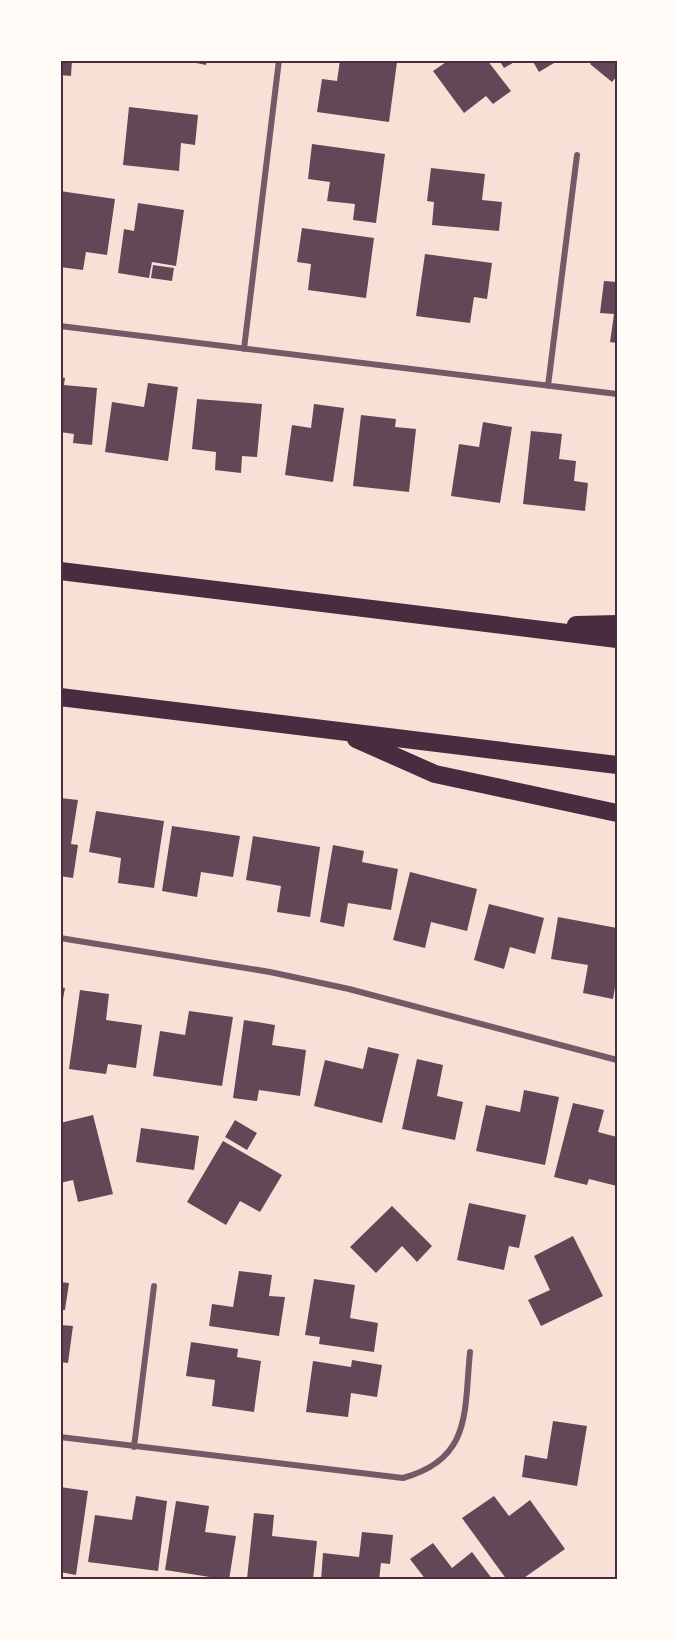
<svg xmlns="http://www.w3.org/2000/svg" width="677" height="1640" font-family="Ubuntu,sans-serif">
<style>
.building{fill:#644757}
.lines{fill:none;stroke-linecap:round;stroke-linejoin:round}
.minor{stroke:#755966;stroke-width:6}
.motorway{stroke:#4a2c40;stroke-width:18}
.neatline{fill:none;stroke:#4a2c40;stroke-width:2}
</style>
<rect width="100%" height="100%" fill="#f7e1d7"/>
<path class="building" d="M60,60H72L71,76L60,75Z
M182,60H207L206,65Z
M340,60L397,62L389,122L317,112L322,79L337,81Z
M449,60H487L511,91L493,104L486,96L464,113L433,71Z
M499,60H518L504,68Z
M532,60H559L539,72Z
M593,60H617V76L612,82L590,64Z
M129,107L198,115L195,145L181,143L179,171L123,165Z
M312,144L385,154L376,223L353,220L355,204L327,201L330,182L308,179Z
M431,168L485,174L482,200L502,202L499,231L432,225L434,202L427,201Z
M60,191L115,199L107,255L86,252L83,270L60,267Z
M138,203L184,210L176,266L152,262L149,278L118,273L124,229L134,231Z
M302,228L374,238L366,298L308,290L311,264L297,262Z
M425,254L492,263L487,299L474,297L470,323L416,316Z
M153,265L174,268L172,281L151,278Z
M604,281L617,282V343L610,342L614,314L600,313Z
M60,377L65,378L64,385L97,388L92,445L73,443L74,434L60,432Z
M148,383L178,387L168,461L105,452L112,402L144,407Z
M197,399L262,404L257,457L242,456L241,473L215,470L216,452L192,449Z
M314,404L344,408L333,482L285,475L292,425L311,428Z
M361,415L396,419L395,427L416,429L409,492L353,486Z
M483,422L512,427L500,503L451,496L459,444L479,447Z
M531,431L562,434L559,459L576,461L574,481L588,483L585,511L523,504Z
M60,798L78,800L71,844L78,845L73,878L60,876Z
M96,811L164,821L154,888L118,883L121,858L89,852Z
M172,826L240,836L233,877L201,872L197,897L162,891Z
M253,836L320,847L310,917L277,912L281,886L246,880Z
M333,845L364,851L362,862L398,869L391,910L348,903L344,927L320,922Z
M410,872L477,889L467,931L431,922L425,948L393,940Z
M489,904L544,918L535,954L510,947L504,969L474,960Z
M558,917L617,928V975L613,999L583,993L588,965L551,959Z
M60,987L65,988L61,1010H60Z
M80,990L109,994L106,1020L142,1025L136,1068L108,1064L106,1074L69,1069Z
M189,1011L233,1017L222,1086L153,1076L160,1031L185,1035Z
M244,1020L275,1025L272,1045L306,1050L300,1096L259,1090L257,1101L233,1098Z
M368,1047L399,1054L382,1123L314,1106L325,1060L363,1069Z
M417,1059L443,1065L437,1096L463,1102L455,1140L402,1129Z
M524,1090L559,1097L545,1165L476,1151L486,1105L520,1112Z
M573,1103L604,1110L598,1132L617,1137V1186L589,1179L587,1185L554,1177Z
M93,1115L113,1194L78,1202L73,1180L60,1183V1123Z
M235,1120L257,1133L247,1150L225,1137Z
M141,1128L199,1136L194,1170L136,1162Z
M223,1141L282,1175L260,1212L240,1201L226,1225L187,1202Z
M469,1203L526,1215L519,1248L509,1246L504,1270L457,1260Z
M392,1206L432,1246L417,1262L402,1246L376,1273L350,1247Z
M573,1236L603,1296L541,1326L528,1300L550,1290L534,1256Z
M239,1271L272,1275L269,1296L285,1297L279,1336L209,1326L212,1304L233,1307Z
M314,1279L355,1285L350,1318L378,1323L374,1352L319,1344L320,1337L305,1335Z
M60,1282L69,1283L65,1310H60Z
M60,1325L73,1326L68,1363L60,1362Z
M191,1342L238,1349L237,1357L261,1361L254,1412L212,1406L215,1380L186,1376Z
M352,1360L382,1365L377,1397L351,1393L348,1417L306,1412L313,1361L351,1367Z
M553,1421L587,1426L577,1486L522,1477L525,1455L547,1459Z
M60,1487L88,1491L76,1575L60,1572Z
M136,1496L167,1501L158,1571L88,1562L95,1515L132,1520Z
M494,1496L509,1516L530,1500L565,1549L521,1580H507L462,1518Z
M176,1501L209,1506L205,1532L236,1536L229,1580L165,1570Z
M254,1513L274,1515L272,1536L317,1541L313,1580L247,1579Z
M362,1532L393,1535L390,1564L381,1563L379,1580H321L323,1553L359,1557Z
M433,1543L452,1568L472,1552L493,1580H426L410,1559Z"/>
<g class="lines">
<path class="minor" d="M60,326L617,394
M244,349L279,60
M548,386L577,155
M60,938L270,972L349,989L617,1060
M60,1437L403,1478C472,1459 464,1412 470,1352
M134,1447L154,1286"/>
<path class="motorway" d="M60,571L617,639
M576,625L617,624
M60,697L617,765
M356,739L435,774L617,813"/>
</g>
<rect width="677" height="1640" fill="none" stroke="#fffaf5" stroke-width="123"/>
<rect x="62" y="62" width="554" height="1516" class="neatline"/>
</svg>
